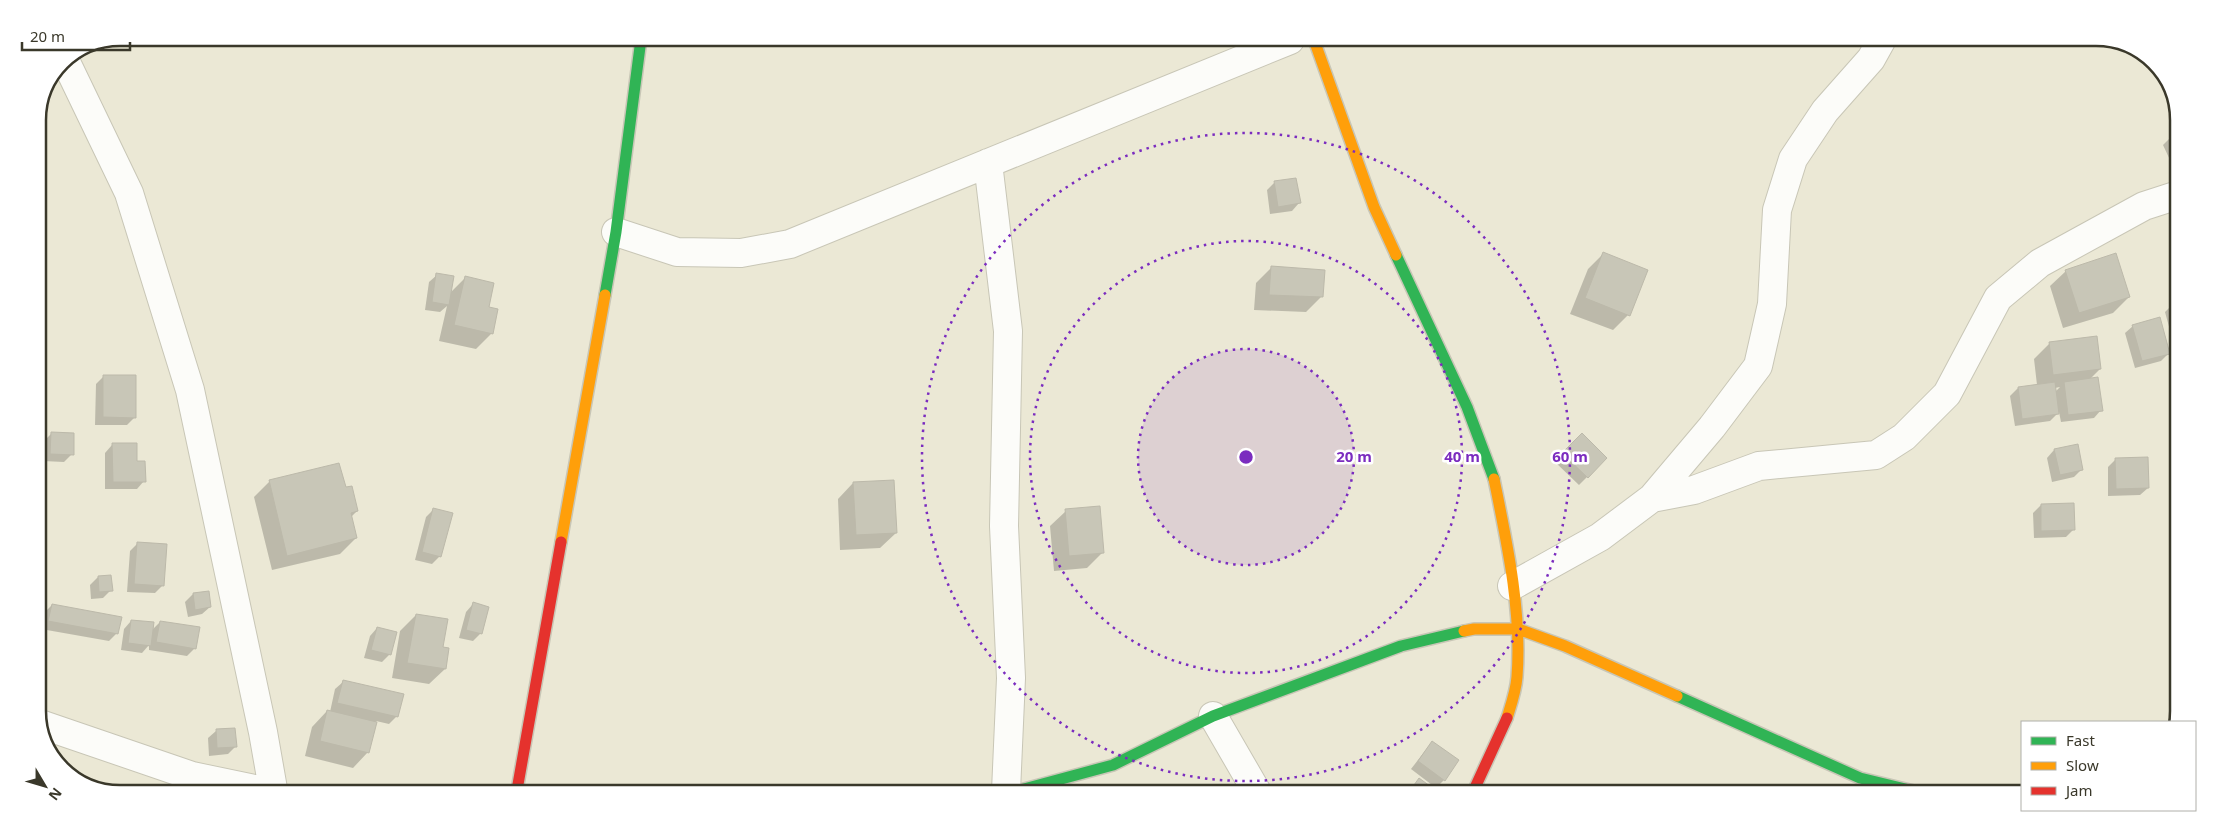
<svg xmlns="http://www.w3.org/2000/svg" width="2216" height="831" font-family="'Noto Sans',sans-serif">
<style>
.shadow{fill:#0003;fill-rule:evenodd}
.building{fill:#c8c6b7;stroke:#bcb9aa}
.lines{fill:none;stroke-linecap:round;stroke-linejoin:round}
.street-casing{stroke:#c8c6b6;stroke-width:30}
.fast-casing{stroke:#c8c6b6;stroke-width:14}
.slow-casing{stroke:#c8c6b6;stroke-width:14}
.jam-casing{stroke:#c8c6b6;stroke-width:14}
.street{stroke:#fcfcf9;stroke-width:28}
.fast{stroke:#30b455;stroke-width:11}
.slow{stroke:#ff9f0a;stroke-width:11}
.jam{stroke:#e5322d;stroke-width:11}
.ring{fill:none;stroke:#7b2cbf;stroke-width:2.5;stroke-dasharray:2.5 5}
.rim{fill:none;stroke:#3a382a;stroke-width:2.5}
.centre{fill:#7b2cbf;stroke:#fff;stroke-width:2.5}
.ring-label{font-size:15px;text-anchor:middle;font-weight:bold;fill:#7b2cbf;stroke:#fff;stroke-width:5;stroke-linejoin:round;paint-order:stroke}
</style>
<rect width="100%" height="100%" fill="#ebe8d5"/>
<path class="shadow" d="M199,38H225L202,46Z
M2178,134V175H2177L2163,145L2171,137Z
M1274,183L1299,203L1292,211L1270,214L1267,190Z
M2177,237V261L2173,242Z
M1603,254L1628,315L1613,330L1570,314L1588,269Z
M1272,267L1321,297L1306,312L1254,310L1256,283Z
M2066,271L2129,297L2113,313L2063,328L2050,286Z
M437,275L450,293L465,278L487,308L492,333L476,349L439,341L447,306L440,312L425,310L429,282Z
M2177,300V356L2165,312Z
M2133,326L2169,353L2161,361L2135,368L2125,333Z
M2050,343L2100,369L2089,380L2101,410L2094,418L2061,422L2059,412L2050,421L2015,426L2010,396L2018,388L2037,385L2034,359ZM2060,387L2055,392V388Z
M104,376L135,417L127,425H95L96,384Z
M52,433L72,454L64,462L43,461L44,441Z
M1582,435L1606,458L1579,485L1555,462Z
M112,445L136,462L144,481L137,489H105V453Z
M2054,450L2082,469L2074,477L2052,482L2047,458Z
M2116,459L2148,488L2140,495L2108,496V467Z
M270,481L357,511L351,517L356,538L340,554L272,570L254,497Z
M853,483L896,533L880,548L840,550L838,499Z
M2041,505L2074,529L2066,537L2034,538L2033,513Z
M434,509L440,556L432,564L415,560L426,517Z
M1066,511L1103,552L1087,568L1054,571L1050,526Z
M138,543L163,585L155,593L127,592L130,551Z
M98,577L111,590L103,598L91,599L90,585Z
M208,592L210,607L202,614L188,617L185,602L193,594Z
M473,604L481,633L473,641L459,638L466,612Z
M52,605L117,633L109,641L41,629L44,613Z
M416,615L441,648L445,669L429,684L392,678L400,631Z
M131,621L151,631L160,622L195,648L187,656L149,650V645L142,653L121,650L124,629Z
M377,628L390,654L382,662L364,658L370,636Z
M343,682L397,716L389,724L376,721L368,752L353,768L305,756L312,727L327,711L330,712L335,689Z
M216,731L235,747L228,754L209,756L208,738Z
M1432,742L1444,780L1436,788L1411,769Z"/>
<path class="building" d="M2178,133V153L2170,136Z
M1296,178L1301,203L1278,207L1274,181Z
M1603,252L1648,270L1630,316L1585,298Z
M2116,253L2130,297L2079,313L2065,270Z
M1271,266L1325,270L1323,297L1269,295Z
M436,273L454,276L449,305L432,302Z
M465,276L494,283L489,307L498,309L493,334L454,325Z
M2160,317L2170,354L2142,361L2132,325Z
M2097,336L2101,369L2053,375L2049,342Z
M103,375H136V418L103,417Z
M2098,377L2103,411L2068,415L2064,382Z
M2055,382L2059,414L2022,419L2018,387Z
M51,432L74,433V455L50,454Z
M1582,433L1607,458L1588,478L1562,453Z
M112,443H137V461H145L146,482H113Z
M2078,444L2083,470L2060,475L2054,449Z
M38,454H42V474H38Z
M2148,457L2149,488L2116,489L2115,458Z
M339,463L346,487L352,486L358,511L351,513L357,538L287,556L269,480Z
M894,480L897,533L856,535L853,482Z
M2074,503L2075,530L2041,531V504Z
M1100,506L1104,553L1069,556L1065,509Z
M433,508L453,513L441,557L422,552Z
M137,542L167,544L164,586L134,584Z
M111,575L113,591L99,592L98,576Z
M209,591L211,607L195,610L193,593Z
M473,602L489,607L482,634L466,630Z
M52,604L122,617L118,634L48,621Z
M416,614L448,619L443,647L449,648L446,669L407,663Z
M131,620L154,622L151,646L128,643Z
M160,621L200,627L196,649L156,642Z
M377,627L397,632L391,655L371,650Z
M343,680L404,694L398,717L337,703Z
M327,710L377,722L369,753L320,741Z
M235,728L237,747L217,748L216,729Z
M1432,741L1459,760L1445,781L1418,761Z
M1419,778L1438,792H1409Z"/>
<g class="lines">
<g class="street-casing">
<path id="street" d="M65,60L129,193L190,390L263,732L273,789
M988,163L1008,331L1004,526L1011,678L1006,791
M616,232L677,252L741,253L790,244L1290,40
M1652,498L1694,490L1759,466L1876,455L1904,437L1947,394L1998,298L2040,263L2144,206L2178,195
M1512,586L1600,537L1652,498L1712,427L1758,366L1772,304L1777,210L1793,159L1825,111L1871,59L1881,41
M1213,716L1257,792
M40,724L192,776L254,789"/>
</g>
<g class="fast-casing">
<path id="fast" d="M1396,255L1467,407L1494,479
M605,295L616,232L641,39
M1677,696L1860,778L1922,793
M1017,791L1113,765L1213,716L1401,646L1464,631"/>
</g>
<g class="slow-casing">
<path id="slow" d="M1314,40L1374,207L1396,255
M1494,479C1507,543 1522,611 1517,677C1516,691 1511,705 1507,718
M561,542L605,295
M1464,631L1474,629H1518L1565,646L1677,696"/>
</g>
<g class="jam-casing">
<path id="jam" d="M517,790L561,542
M1473,792L1507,718"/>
</g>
<use href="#street" class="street"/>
<use href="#fast" class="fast"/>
<use href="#slow" class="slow"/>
<use href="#jam" class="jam"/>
</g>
<circle cx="1246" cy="457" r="108" fill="#7b2cbf" fill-opacity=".12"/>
<g class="ring">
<circle cx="1246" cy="457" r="108"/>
<circle cx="1246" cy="457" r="216"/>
<circle cx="1246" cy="457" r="324"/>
</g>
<path d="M0 0H2216V831H0ZM120 46H2096A74 74 0 0 1 2170 120V711A74 74 0 0 1 2096 785H120A74 74 0 0 1 46 711V120A74 74 0 0 1 120 46Z" fill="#fff" fill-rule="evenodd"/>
<path class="rim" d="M120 46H2096A74 74 0 0 1 2170 120V711A74 74 0 0 1 2096 785H120A74 74 0 0 1 46 711V120A74 74 0 0 1 120 46Z"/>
<circle cx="1246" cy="457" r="8" class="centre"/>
<g class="ring-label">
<text x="1354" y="462">20 m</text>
<text x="1462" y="462">40 m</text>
<text x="1570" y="462">60 m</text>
</g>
<rect x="2021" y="721" width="175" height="90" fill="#ffffff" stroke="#b0afaa"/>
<rect x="2031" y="737" width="25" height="8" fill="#30b455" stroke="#b0afaa"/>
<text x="2066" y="746" font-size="15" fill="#3a382a">Fast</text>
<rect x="2031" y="762" width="25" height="8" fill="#ff9f0a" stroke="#b0afaa"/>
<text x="2066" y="771" font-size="15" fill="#3a382a">Slow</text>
<rect x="2031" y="787" width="25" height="8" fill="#e5322d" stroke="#b0afaa"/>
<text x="2066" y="796" font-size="15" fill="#3a382a">Jam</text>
<g transform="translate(45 786) rotate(128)" stroke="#ffffff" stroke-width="4" paint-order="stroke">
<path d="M0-4L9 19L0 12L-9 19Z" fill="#3a382a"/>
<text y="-8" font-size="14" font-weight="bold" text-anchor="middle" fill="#3a382a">N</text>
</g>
<path d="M22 42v8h108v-8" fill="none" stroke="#3a382a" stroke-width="2.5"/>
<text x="30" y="42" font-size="15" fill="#3a382a" stroke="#ffffff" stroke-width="4" paint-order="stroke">20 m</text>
</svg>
